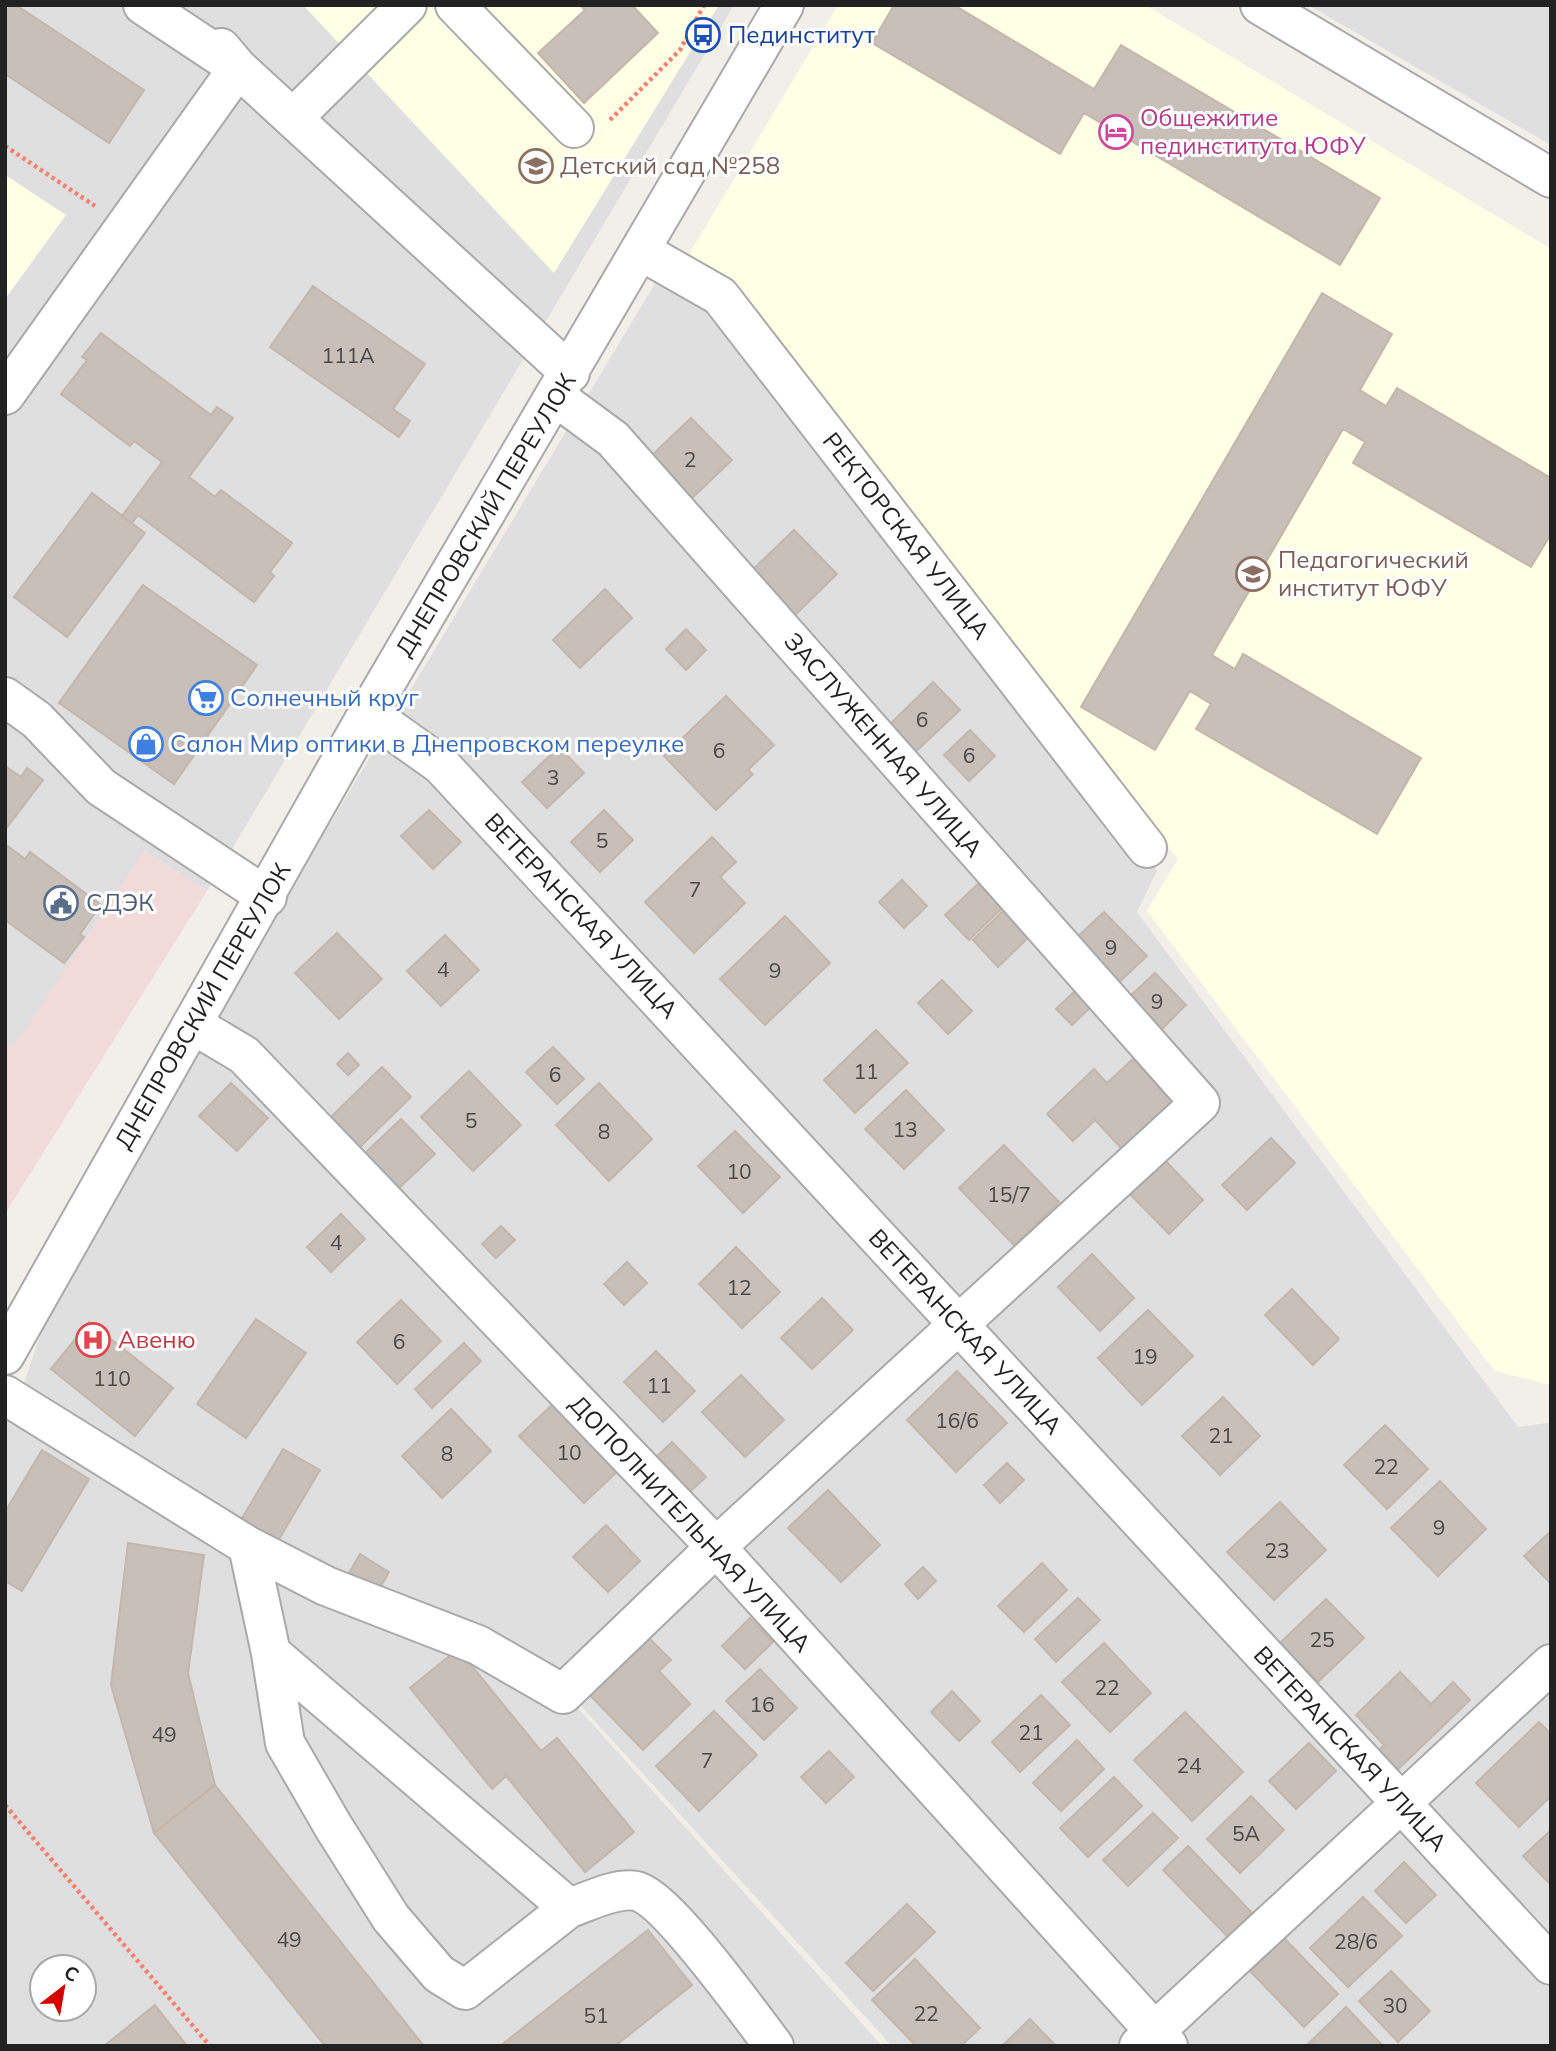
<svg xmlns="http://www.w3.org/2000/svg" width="1556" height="2051" font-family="Mulish,sans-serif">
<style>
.residential{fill:#e0dfdf;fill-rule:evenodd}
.commercial{fill:#f2dad9}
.education{fill:#ffffe5}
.building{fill:#c7bfb8;stroke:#c4b6ab;stroke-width:2}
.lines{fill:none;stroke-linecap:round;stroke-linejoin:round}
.minor-casing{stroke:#a9a9a9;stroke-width:42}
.path{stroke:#fa8072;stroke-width:4.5;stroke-dasharray:3.5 3.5;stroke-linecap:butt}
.minor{stroke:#fff;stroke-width:38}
.labels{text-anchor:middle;stroke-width:6;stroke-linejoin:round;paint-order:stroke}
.number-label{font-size:21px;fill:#4b4948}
.transit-label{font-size:24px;fill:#164399;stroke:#fff;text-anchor:start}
.hotel-label{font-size:24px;fill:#b23c85;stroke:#fff;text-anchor:start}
.education-label{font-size:24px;fill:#785e54;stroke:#fff;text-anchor:start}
.street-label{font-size:24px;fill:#222;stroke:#fff}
.shop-label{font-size:24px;fill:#366cbe;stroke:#fff;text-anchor:start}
.service-label{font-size:24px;fill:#4e5e75;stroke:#fff;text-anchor:start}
.health-label{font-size:24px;fill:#be3a42;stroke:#fff;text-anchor:start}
</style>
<rect width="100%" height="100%" fill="#f2efe9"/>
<path class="residential" d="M5,5H734L207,891L144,851L14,1048L5,1042Z
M1308,5H1551V145Z
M662,272L719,310L1157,871L1137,912L1518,1427L1548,1423L1551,1426V2046H892L580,1705L475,1638L351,1591L24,1383L63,1267Z
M20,1388L350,1595L577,1707L882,2046H5V1426ZM42,1967H84V2009H42Z"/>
<path class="commercial" d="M144,851L207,891L5,1214V1042L14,1047Z"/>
<path class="education" d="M303,5H719L554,273Z
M838,5H1145L1551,249V1385L1495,1371L1147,911L1178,859L733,290L685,261Z
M5,175L66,215L5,299Z"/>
<path class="building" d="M5,5H16L144,90L109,143L5,74Z
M580,5H632L658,33L584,103L538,53L585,10Z
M894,5H954L1094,89L1121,45L1380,198L1340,265L1084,113L1060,154L872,43Z
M313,286L425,364L393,409L410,421L399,437L270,347Z
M1322,293L1392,334L1360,390L1386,406L1397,388L1551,478V534L1531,567L1353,463L1365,442L1343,429L1212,655L1235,669L1243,654L1421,758L1377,834L1196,729L1211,704L1190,691L1155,750L1081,707Z
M101,333L211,415L217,407L233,418L189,477L215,497L221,490L292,543L270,572L274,576L254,602L138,515L132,523L122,516L162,462L134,441L130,446L61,394L87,360L82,357Z
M691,418L732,460L688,502L648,459Z
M92,493L145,533L67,637L14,597Z
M794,530L837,574L791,619L748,574Z
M143,585L257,665L174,784L59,703Z
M605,589L632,618L580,668L553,640Z
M686,629L706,650L686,670L666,649Z
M933,682L960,710L910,757L884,730Z
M726,696L774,745L748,770L753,774L716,810L664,756Z
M970,730L995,756L969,781L944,755Z
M559,747L584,773L547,808L522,782Z
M5,766L21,777L27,768L43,780L5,830Z
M429,810L461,842L433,869L401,836Z
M604,810L633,840L600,872L571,842Z
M712,837L736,862L720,877L745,903L694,953L645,902Z
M5,844L25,859L30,852L101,905L80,934L84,937L64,963L5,920Z
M902,880L927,906L904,928L879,902Z
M978,884L1002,908L969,940L945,915Z
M1005,909L1031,935L998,967L973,940Z
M1104,912L1147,956L1118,983L1075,939Z
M785,916L830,963L765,1025L720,979Z
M337,933L382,979L339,1019L295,973Z
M445,935L479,970L441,1006L407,971Z
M1155,973L1186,1005L1159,1032L1127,999Z
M942,980L972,1011L948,1034L918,1003Z
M1078,988L1094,1004L1072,1025L1056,1009Z
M876,1030L908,1063L855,1113L824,1080Z
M553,1047L584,1079L557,1104L526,1072Z
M348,1053L359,1065L348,1075L337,1064Z
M1133,1059L1173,1101L1122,1149L1095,1120L1073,1141L1047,1114L1094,1069L1107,1083Z
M382,1067L411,1097L360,1147L331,1117Z
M469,1071L521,1125L473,1171L421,1117Z
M231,1083L268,1118L237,1151L199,1116Z
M599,1083L652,1139L609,1181L556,1125Z
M906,1090L944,1130L904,1169L865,1129Z
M401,1119L435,1154L398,1189L364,1154Z
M735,1131L780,1177L743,1213L698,1166Z
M1271,1138L1295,1163L1247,1210L1222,1185Z
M1004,1145L1059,1202L1014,1245L959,1188Z
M1158,1153L1203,1200L1169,1234L1123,1187Z
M341,1214L365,1239L331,1272L307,1247Z
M501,1226L515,1240L496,1258L482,1244Z
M736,1247L780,1292L742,1328L699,1284Z
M1092,1254L1134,1298L1100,1331L1058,1287Z
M627,1262L647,1283L624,1305L604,1284Z
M1292,1289L1339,1339L1313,1365L1265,1315Z
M822,1298L853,1330L812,1369L781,1338Z
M401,1300L441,1341L397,1384L357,1342Z
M1148,1310L1193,1356L1142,1405L1098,1358Z
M256,1319L306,1353L246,1438L197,1404Z
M89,1322L173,1388L135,1436L51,1369Z
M464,1343L481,1361L432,1408L415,1389Z
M656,1351L695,1391L663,1422L624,1382Z
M957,1371L1007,1423L956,1472L907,1420Z
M741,1375L784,1420L745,1457L702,1412Z
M1223,1397L1260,1436L1220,1475L1182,1436Z
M554,1403L619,1470L584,1503L519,1436Z
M451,1409L491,1451L442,1498L402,1456Z
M1385,1425L1428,1469L1387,1509L1344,1465Z
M672,1442L706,1477L683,1498L649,1464Z
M283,1449L320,1470L278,1541L241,1520Z
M42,1450L89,1479L22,1591L5,1581V1512Z
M1007,1463L1024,1480L1000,1503L984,1485Z
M1440,1481L1486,1529L1438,1576L1391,1528Z
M828,1490L880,1545L841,1582L788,1528Z
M1280,1502L1326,1550L1274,1600L1227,1552Z
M606,1525L640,1561L608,1592L573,1557Z
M1551,1531V1584L1524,1556Z
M128,1543L204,1555L188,1673L215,1785L154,1833L111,1685Z
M360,1554L389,1572L377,1593L348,1575Z
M1042,1563L1067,1590L1024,1632L998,1606Z
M923,1567L936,1581L918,1599L905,1584Z
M1078,1598L1100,1620L1056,1662L1035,1639Z
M1326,1599L1364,1638L1318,1682L1280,1643Z
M750,1618L773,1642L745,1669L722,1646Z
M643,1632L671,1660L659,1671L690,1704L643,1750L584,1689Z
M1104,1643L1151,1693L1110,1732L1062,1682Z
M458,1649L541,1751L557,1738L634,1832L585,1872L506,1776L492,1789L410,1688Z
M760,1669L797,1708L764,1740L726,1701Z
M1400,1672L1431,1704L1453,1682L1470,1700L1392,1775L1374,1756L1384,1745L1356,1715Z
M952,1691L980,1721L959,1741L931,1712Z
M1041,1695L1070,1725L1020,1772L992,1742Z
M714,1711L757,1755L699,1811L656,1766Z
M1185,1712L1243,1772L1192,1821L1134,1760Z
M1539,1722L1551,1734V1796L1519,1827L1476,1783Z
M1077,1740L1104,1769L1061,1811L1033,1783Z
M1309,1743L1336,1771L1296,1809L1269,1781Z
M829,1751L854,1777L826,1803L801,1777Z
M1114,1777L1142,1806L1088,1857L1060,1828Z
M215,1785L424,2046H325L154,1833Z
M1251,1796L1284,1830L1240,1873L1207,1839Z
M1153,1813L1178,1838L1128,1886L1103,1860Z
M1551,1830V1885L1523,1856Z
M1188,1846L1252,1913L1228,1937L1163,1870Z
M1404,1862L1436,1895L1406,1923L1375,1891Z
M1363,1897L1402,1936L1348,1987L1310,1948Z
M907,1904L935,1932L873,1991L846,1963Z
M648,1930L692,1985L615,2046H500Z
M1284,1938L1338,1994L1304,2027L1250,1971Z
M915,1959L980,2028L961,2046H916L872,2000Z
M1391,1971L1430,2011L1398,2042L1359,2001Z
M155,2005L187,2046H104Z
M1346,2007L1383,2046H1306Z
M1030,2019L1056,2046H1002Z"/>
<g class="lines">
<g class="minor-casing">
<path id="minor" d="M143,5L238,68L570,373
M455,5L574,128
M1260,5L1551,178
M293,118L407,5
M641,251L720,296L1147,848
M5,395L238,68L221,48
M5,697L37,720L101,787L267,897
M368,713L441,765L1551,1965
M192,1024L244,1055L716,1547L1168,2046
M5,1355L368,713L784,5
M5,1395L248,1546L326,1586L478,1645L563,1694L716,1547L1200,1103L613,439L556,397
M248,1546L271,1653L569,1908C588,1902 616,1887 636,1891C667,1898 751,2016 774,2046
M271,1653L285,1743L333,1826L391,1918L439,1974L465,1990L569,1908
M1139,2046L1551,1664"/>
</g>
<path class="path" d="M610,120L680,50L704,5
M5,146L95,206
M5,1805L210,2046"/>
<use href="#minor" class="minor"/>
</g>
<defs>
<g id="bus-ring" transform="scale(1.75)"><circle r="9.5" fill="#fff" stroke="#1a4fb4" stroke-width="1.5"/><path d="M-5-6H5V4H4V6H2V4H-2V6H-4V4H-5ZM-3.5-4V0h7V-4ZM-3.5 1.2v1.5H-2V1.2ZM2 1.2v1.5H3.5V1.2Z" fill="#1a4fb4"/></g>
<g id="hotel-ring" transform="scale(1.75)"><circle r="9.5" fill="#fff" stroke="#d1479c" stroke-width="1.5"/><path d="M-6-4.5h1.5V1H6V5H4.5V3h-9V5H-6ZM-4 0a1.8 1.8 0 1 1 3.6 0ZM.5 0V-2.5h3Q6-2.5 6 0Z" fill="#d1479c"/></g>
<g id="school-ring" transform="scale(1.75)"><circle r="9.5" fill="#fff" stroke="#8d6e63" stroke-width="1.5"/><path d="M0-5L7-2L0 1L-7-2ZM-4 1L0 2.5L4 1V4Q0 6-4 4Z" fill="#8d6e63"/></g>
<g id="university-ring" transform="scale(1.75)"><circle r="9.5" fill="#fff" stroke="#8d6e63" stroke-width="1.5"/><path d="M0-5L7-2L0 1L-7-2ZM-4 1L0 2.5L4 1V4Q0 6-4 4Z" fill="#8d6e63"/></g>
<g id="supermarket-ring" transform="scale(1.75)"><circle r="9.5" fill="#fff" stroke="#3f7fe0" stroke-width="1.5"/><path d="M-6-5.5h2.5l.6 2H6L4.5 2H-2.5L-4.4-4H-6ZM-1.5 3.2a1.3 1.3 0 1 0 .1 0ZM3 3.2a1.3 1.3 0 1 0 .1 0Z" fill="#3f7fe0"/></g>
<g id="shop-ring" transform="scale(1.75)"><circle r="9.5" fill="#fff" stroke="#3f7fe0" stroke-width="1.5"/><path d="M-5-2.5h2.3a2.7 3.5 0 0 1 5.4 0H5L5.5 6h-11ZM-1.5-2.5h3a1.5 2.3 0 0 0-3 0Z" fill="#3f7fe0"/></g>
<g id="civic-ring" transform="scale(1.75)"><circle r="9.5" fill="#fff" stroke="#5c6f8a" stroke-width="1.5"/><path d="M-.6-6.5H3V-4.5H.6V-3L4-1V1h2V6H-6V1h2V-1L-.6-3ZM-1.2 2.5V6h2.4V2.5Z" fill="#5c6f8a"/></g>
<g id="hospital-ring" transform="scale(1.75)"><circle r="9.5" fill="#fff" stroke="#e0444e" stroke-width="1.5"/><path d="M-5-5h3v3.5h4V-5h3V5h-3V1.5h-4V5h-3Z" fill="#e0444e"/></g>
</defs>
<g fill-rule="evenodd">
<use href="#bus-ring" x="703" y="35"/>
<use href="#hotel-ring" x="1116" y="132"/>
<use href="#school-ring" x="536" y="166"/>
<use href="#university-ring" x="1253" y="574"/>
<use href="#supermarket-ring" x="206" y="698"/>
<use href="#shop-ring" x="146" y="744"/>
<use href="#civic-ring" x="61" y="903"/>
<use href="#hospital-ring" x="93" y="1340"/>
</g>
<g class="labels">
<g class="number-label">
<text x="348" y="363">111А</text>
<text x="690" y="467">2</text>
<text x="922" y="727">6</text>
<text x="719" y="758">6</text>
<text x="969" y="763">6</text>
<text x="553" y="785">3</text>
<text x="602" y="848">5</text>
<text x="695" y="897">7</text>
<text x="1111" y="955">9</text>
<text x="443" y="977">4</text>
<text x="775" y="978">9</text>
<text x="1157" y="1009">9</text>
<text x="866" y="1079">11</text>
<text x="555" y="1082">6</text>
<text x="471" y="1128">5</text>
<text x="905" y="1137">13</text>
<text x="604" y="1139">8</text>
<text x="739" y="1179">10</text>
<text x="1009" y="1202">15/7</text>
<text x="336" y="1250">4</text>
<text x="739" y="1295">12</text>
<text x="399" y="1349">6</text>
<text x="1145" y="1364">19</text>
<text x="112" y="1386">110</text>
<text x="659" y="1393">11</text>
<text x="957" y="1428">16/6</text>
<text x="1221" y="1443">21</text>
<text x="569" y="1460">10</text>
<text x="447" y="1461">8</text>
<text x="1386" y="1474">22</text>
<text x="1439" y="1535">9</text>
<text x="1277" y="1558">23</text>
<text x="1322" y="1647">25</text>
<text x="1107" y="1695">22</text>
<text x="762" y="1712">16</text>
<text x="1031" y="1740">21</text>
<text x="164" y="1742">49</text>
<text x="707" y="1768">7</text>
<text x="1189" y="1773">24</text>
<text x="1246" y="1841">5А</text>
<text x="289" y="1947">49</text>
<text x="1356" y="1949">28/6</text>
<text x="1395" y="2013">30</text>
<text x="926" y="2021">22</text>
<text x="596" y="2023">51</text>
</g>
<g class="transit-label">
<text x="728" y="43">Пединститут</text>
</g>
<g class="hotel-label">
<text x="1140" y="126">Общежитие<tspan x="1140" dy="28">пединститута ЮФУ</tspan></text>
</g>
<g class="education-label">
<text x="560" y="174">Детский сад №258</text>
<text x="1278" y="568">Педагогический<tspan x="1278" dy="28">институт ЮФУ</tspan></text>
</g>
<g class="street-label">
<text transform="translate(486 515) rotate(-59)" y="8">ДНЕПРОВСКИЙ ПЕРЕУЛОК</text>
<text transform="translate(906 536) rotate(52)" y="8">РЕКТОРСКАЯ УЛИЦА</text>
<text transform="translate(883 745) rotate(49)" y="8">ЗАСЛУЖЕННАЯ УЛИЦА</text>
<text transform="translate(581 916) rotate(47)" y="8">ВЕТЕРАНСКАЯ УЛИЦА</text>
<text transform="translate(203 1006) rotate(-60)" y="8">ДНЕПРОВСКИЙ ПЕРЕУЛОК</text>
<text transform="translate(965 1332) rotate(47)" y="8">ВЕТЕРАНСКАЯ УЛИЦА</text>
<text transform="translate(690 1524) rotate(47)" y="8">ДОПОЛНИТЕЛЬНАЯ УЛИЦА</text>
<text transform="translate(1350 1749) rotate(47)" y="8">ВЕТЕРАНСКАЯ УЛИЦА</text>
</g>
<g class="shop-label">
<text x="230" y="706">Солнечный круг</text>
<text x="170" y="752">Салон Мир оптики в Днепровском переулке</text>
</g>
<g class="service-label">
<text x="86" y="911">СДЭК</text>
</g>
<g class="health-label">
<text x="118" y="1348">Авеню</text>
</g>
</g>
<rect width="1556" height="2051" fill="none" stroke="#222222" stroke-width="14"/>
<g transform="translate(63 1988) rotate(31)"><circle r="33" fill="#ffffff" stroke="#a7a7a7" stroke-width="2"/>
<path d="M0-5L12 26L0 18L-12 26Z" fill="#d40000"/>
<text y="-10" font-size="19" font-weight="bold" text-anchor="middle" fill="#222222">С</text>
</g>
</svg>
